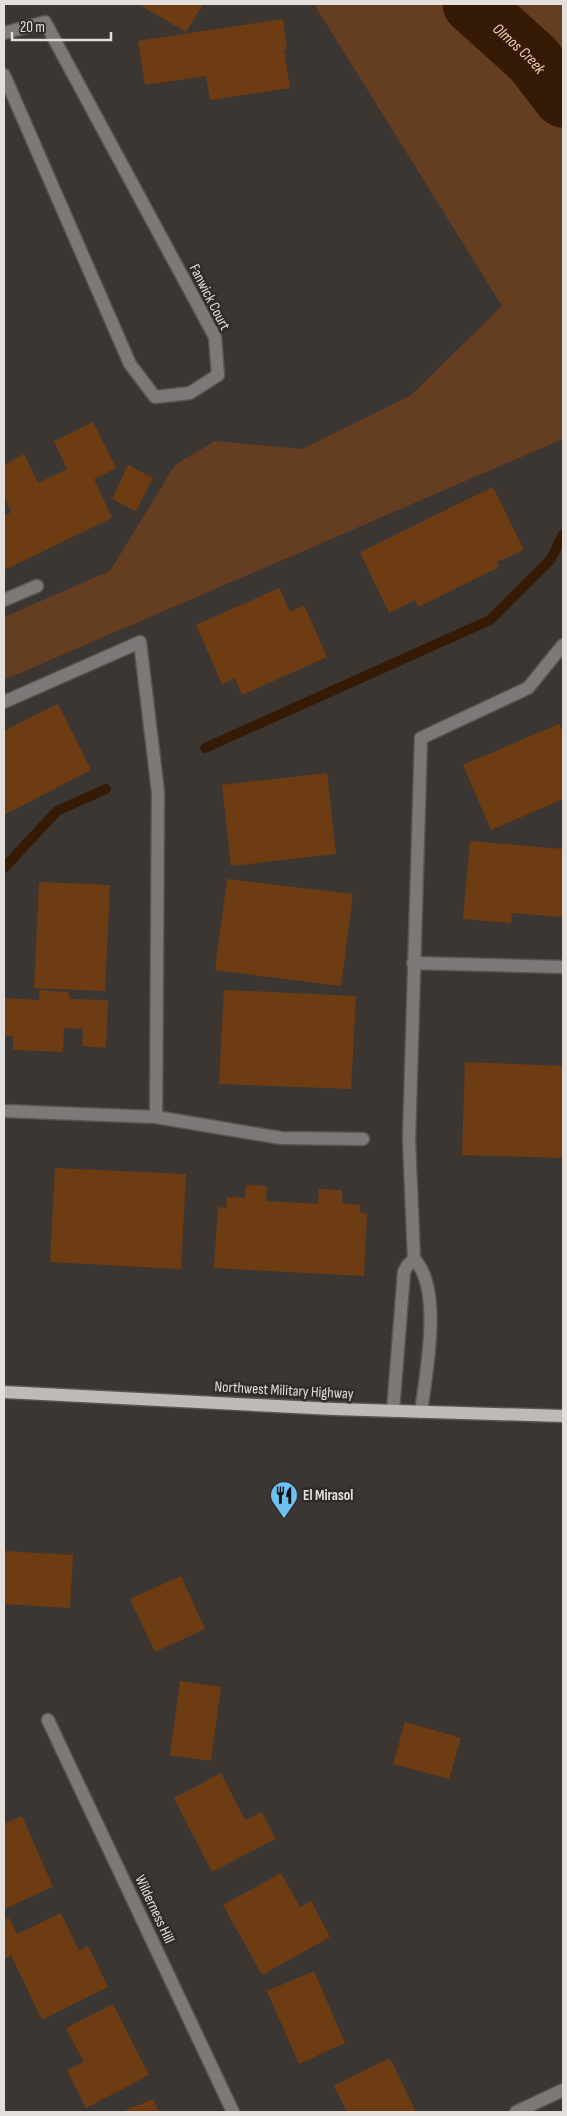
<svg xmlns="http://www.w3.org/2000/svg" width="567" height="2116" font-family="'Sofia Sans Condensed',sans-serif">
<style>
.green{fill:#653d20}
.lines{fill:none;stroke-linecap:round;stroke-linejoin:round}
.stream{stroke:#351a05;stroke-width:10}
.river{stroke:#351a05;stroke-width:59}
.building{fill:#6e3c12}
.minor-casing{stroke:#5a5451;stroke-width:15}
.major-casing{stroke:#5a5451;stroke-width:15}
.minor{stroke:#7c7978;stroke-width:12}
.major{stroke:#c0bab7;stroke-width:12}
.labels{text-anchor:middle;stroke-width:5;stroke-linejoin:round;paint-order:stroke}
.street-label{font-size:15px;fill:#e2dfdc;stroke:#312c29}
.poi-label{font-size:15px;font-weight:bold;fill:#e2dfdc;stroke:#312c29;text-anchor:start}
.water-label{font-size:16px;font-style:italic;fill:#f4d2bd;stroke:#312c29}
</style>
<rect width="100%" height="100%" fill="#3c3633"/>
<path class="green" d="M314,4H563V439L4,680V617L110,571L175,465L215,441L302,449L410,396L502,306Z"/>
<g class="lines">
<path class="stream" d="M205,748L490,620L551,559L563,534
M4,868L57,811L106,789"/>
<path class="river" id="s1" d="M472,4L533,59L563,98"/>
</g>
<path class="building" d="M138,4H203L186,32Z
M283,19L287,49L284,50L290,88L210,100L206,76L145,85L138,41Z
M93,422L116,468L94,479L112,518L4,570V516L11,512L4,496V465L24,454L38,483L67,469L54,441Z
M128,465L153,478L136,511L112,499Z
M493,487L524,550L497,562L499,567L418,607L415,600L389,613L360,552Z
M279,588L290,612L304,605L327,657L242,695L235,678L222,684L196,625Z
M58,704L91,770L4,815V731Z
M559,724L563,733V799L491,830L463,765Z
M327,773L336,854L231,866L222,785Z
M470,841L563,849V917L512,913L511,923L463,919Z
M227,879L353,894L341,986L215,970Z
M39,882L110,885L105,991L34,988Z
M40,990L68,992L70,999L108,1000L106,1048L82,1046L83,1029L64,1028L63,1052L13,1050V1035L4,1037V998L39,1000Z
M224,990L356,996L351,1089L219,1084Z
M465,1062L563,1066V1158L462,1155Z
M55,1168L186,1174L181,1269L50,1262Z
M246,1185L267,1186L266,1201L318,1204L319,1189L342,1190V1203L360,1205V1212L367,1214L364,1276L214,1268L218,1207L226,1208L227,1197L245,1198Z
M4,1551L73,1555L70,1608L4,1604Z
M181,1576L205,1629L155,1652L130,1599Z
M180,1681L221,1687L211,1761L170,1755Z
M405,1722L461,1738L449,1779L393,1764Z
M221,1773L245,1820L262,1812L276,1839L212,1872L174,1798Z
M22,1816L53,1887L4,1909V1824Z
M281,1873L300,1907L311,1901L330,1937L262,1975L223,1905Z
M61,1913L79,1951L88,1946L108,1987L42,2020L11,1955L4,1959V1920L9,1918L17,1934Z
M314,1971L345,2043L299,2064L267,1991Z
M113,2004L149,2075L86,2108L67,2070L84,2062L66,2028Z
M390,2058L416,2112H347L334,2086Z
M153,2099L159,2112H121Z"/>
<g class="lines">
<g class="minor-casing">
<path id="minor" d="M4,33L45,22L215,337L218,375L190,393L155,397L130,364L4,75
M4,600L37,586
M4,702L140,642L158,792L156,1117L281,1138L363,1139
M413,963L563,967
M4,1111L156,1117
M393,1411L404,1272L407,1266L414,1259
M421,1412C426,1373 443,1288 414,1259L409,1140L421,738L528,688L563,645
M48,1720L233,2112
M516,2112L563,2090"/>
</g>
<g class="major-casing">
<path id="major" d="M4,1392L334,1409L563,1416"/>
</g>
<use href="#minor" class="minor"/>
<use href="#major" class="major"/>
</g>
<defs>
<g id="restaurant-pin" transform="scale(1.4375)"><path d="M0 17L-7.5 6A9.5 9.5 0 1 1 7.5 6Z" fill="#6dc2f3" stroke="#312c29"/><path d="M-5-6h1v4h1v-4h1v4h1v-4h1v5L-1.5 .5V6h-2V.5L-5-1ZM5-6V6H3V1.5H1.5Q1.5-4 5-6Z" fill="#111"/></g>
</defs>
<g fill-rule="evenodd">
<use href="#restaurant-pin" x="284" y="1495"/>
</g>
<g class="labels">
<g class="street-label">
<text transform="translate(210 297) rotate(63)" y="5">Fanwick Court</text>
<text transform="translate(284 1390) rotate(3)" y="5">Northwest Military Highway</text>
<text transform="translate(155 1909) rotate(65)" y="5">Wilderness Hill</text>
</g>
<g class="poi-label">
<text x="303" y="1500">El Mirasol</text>
</g>
<g class="water-label">
<text dy="6" stroke="none"><textPath href="#s1" startOffset="65">Olmos Creek</textPath></text>
</g>
</g>
<rect width="567" height="2116" fill="none" stroke="#e2dfdc" stroke-width="10"/>
<path d="M12 32v8h99v-8" fill="none" stroke="#e2dfdc" stroke-width="2.5"/>
<text x="20" y="32" font-size="15" fill="#e2dfdc" stroke="#312c29" stroke-width="4" paint-order="stroke">20 m</text>
</svg>
